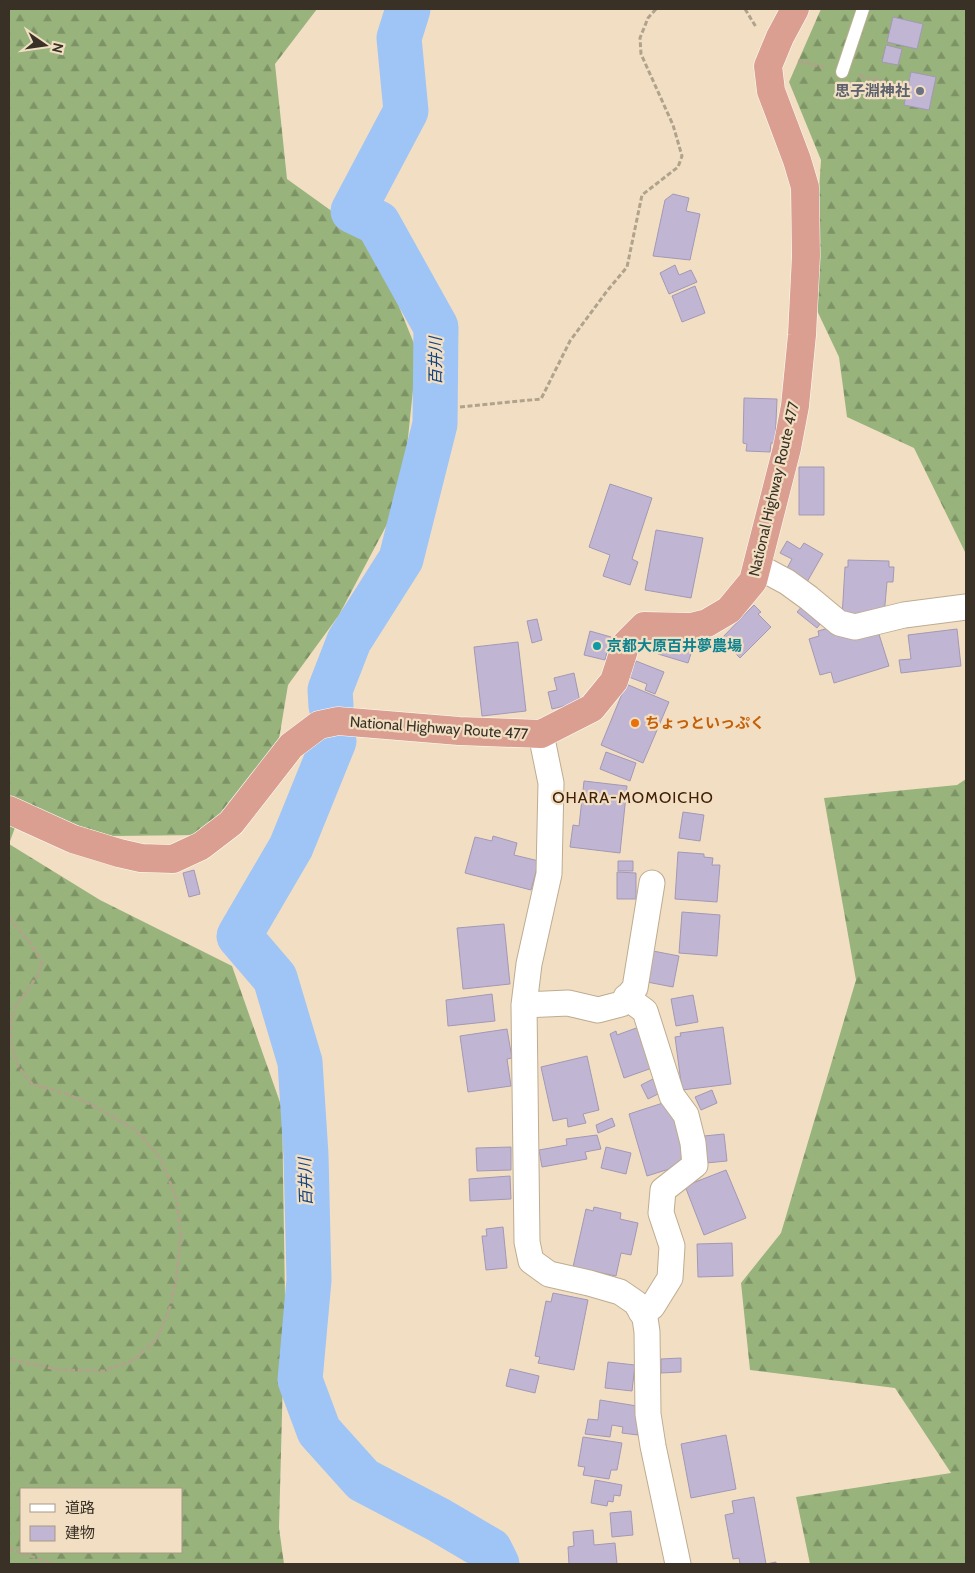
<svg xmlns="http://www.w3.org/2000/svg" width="975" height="1573" font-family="Cabin,'Noto Sans JP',sans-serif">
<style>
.forest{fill:url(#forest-firs);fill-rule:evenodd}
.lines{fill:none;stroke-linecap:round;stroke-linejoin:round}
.river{stroke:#9fc4f6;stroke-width:45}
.building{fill:#c0b5d2;stroke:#a398b5}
.service-casing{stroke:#beac91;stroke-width:14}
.minor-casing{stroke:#beac91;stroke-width:27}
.trunk-casing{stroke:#fff;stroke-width:29}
.path{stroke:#b1a28c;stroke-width:3;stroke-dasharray:5 2.5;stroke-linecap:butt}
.service{stroke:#fff;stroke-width:12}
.minor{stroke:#fff;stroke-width:25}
.trunk{stroke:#da9f90;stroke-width:28}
.worship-dot{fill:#6b7280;stroke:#f2dfc3;stroke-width:2}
.culture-dot{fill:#0f9aa8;stroke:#f2dfc3;stroke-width:2}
.food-dot{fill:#e8710a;stroke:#f2dfc3;stroke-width:2}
.labels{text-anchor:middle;stroke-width:4.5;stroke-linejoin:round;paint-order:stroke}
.worship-label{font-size:15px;font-weight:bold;fill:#5b616d;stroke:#f2dfc3;text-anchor:end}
.street-label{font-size:15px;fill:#393126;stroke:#f2dfc3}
.culture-label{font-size:15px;font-weight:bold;fill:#0d838f;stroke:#f2dfc3;text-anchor:start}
.food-label{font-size:15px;font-weight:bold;fill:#c56008;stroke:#f2dfc3;text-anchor:start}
.water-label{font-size:16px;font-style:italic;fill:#14437e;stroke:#f2dfc3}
.neighbourhood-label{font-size:16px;letter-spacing:1px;fill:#402107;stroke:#f2dfc3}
</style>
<defs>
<pattern id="forest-firs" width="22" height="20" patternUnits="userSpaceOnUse" patternTransform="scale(1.25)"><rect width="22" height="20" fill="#98b37c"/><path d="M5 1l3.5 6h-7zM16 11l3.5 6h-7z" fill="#7d9265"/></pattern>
</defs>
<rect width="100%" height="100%" fill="#f2dfc3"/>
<path class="forest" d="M9,9H317L275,64L287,179L372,240L417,351L402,496L339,615L288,685L277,751L201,835L113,836L22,808L9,844L100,900L232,966L282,1108L285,1300L279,1528L284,1564H9ZM21,1489H181V1552H21Z
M821,9H966V554L914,448L847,417L839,357L812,300L821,160L789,82Z
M966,779V1564H810L796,1497L951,1473L895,1388L750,1370L741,1283L781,1233L856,980L824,798L957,785Z"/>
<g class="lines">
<path class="river" d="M331,706L330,690L349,641L401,559L435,424L436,327L378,223L353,211L406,111L399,38L408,9
M334,741L291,847L239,936L275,978L300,1062L306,1155L309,1280L300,1380L319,1431L363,1480L439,1520L490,1550L497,1564"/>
</g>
<path class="building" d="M893,17L923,24L917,49L887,42Z
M886,45L902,49L898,65L882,62Z
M911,72L936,77L929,110L904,105Z
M673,194L689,198L686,211L700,214L690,260L653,256L665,200Z
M675,265L679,275L691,270L697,282L669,294L660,273Z
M695,286L705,313L682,322L672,296Z
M744,398L777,399L775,443H771L770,452L746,451L747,444L743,443Z
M799,467H824V515H799Z
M610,484L652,498L632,559L638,562L630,585L603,576L610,555L589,547Z
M656,530L703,538L691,598L645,590Z
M787,541L800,549L804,543L823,554L807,582L786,570L792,559L780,553Z
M848,560L889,561V567H894L893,582H887L884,616L842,617L845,567H848Z
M805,603L824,619L817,628L797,612Z
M754,605L761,612L758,614L771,627L740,658L721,639Z
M537,619L542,640L532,643L527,621Z
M836,626L877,628L889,666L834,683L831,672L820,675L809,639L819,636L818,631Z
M957,629L961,666L901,673L899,660L911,659L908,635Z
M590,631L611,637L605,660L584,655Z
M664,635L694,644L688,663L658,654Z
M518,642L526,711L482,716L474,647Z
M636,661L664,672L655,694L645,690L647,684L629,677Z
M574,673L580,702L552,709L548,692L557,690L554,678Z
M626,684L669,702L643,763L601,745Z
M606,752L636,763L630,781L600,769Z
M584,781L627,786L620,853L570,847L573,825L579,826Z
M683,812L704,815L700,841L679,838Z
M493,836L517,843L514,855L539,861L531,890L465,873L475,837L492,841Z
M678,852L704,854V857L713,858L712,865H720L717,902L675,899Z
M618,861H633V871H618Z
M194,870L200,894L189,897L183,873Z
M617,872L636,873V899H617Z
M682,912L720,915L717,956L679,953Z
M504,924L510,984L463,989L457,928Z
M653,951L679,956L673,987L647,982Z
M492,994L495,1021L448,1026L446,1000Z
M693,995L698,1022L676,1026L671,999Z
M639,1027L652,1068L624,1078L610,1034L616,1031L617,1035Z
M723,1027L731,1084L682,1090L675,1037L681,1036L680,1033Z
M507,1029L512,1058L507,1059L511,1086L468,1092L460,1036Z
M587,1056L599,1110L583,1114L586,1123L568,1127L567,1118L553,1121L541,1067Z
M657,1077L664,1091L648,1099L641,1085Z
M712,1090L717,1103L701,1110L695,1097Z
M669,1101L688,1163L647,1176L629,1114Z
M612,1118L615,1126L598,1133L596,1125Z
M724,1134L727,1161L706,1163L704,1136Z
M597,1135L601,1149L585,1152L587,1159L542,1167L539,1150L567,1145L566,1139Z
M511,1147V1170L477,1171L476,1148Z
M606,1147L631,1153L626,1174L601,1168Z
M726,1170L746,1218L704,1235L685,1186Z
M510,1176L511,1199L470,1201L469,1179Z
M594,1207L621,1213L620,1219L638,1223L631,1255L621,1253L616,1276L573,1267L586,1209L593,1211Z
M503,1227L507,1268L486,1270L482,1236H487L486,1229Z
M732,1243L733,1276L698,1277L697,1244Z
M553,1293L588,1300L574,1370L538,1363L540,1357L535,1356L546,1301L551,1302Z
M681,1358V1372L661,1373V1359Z
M608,1362L635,1365L632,1391L605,1388Z
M510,1369L539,1376L535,1393L506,1386Z
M600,1400L637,1406L638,1435L622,1433L623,1427L612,1425L610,1437L585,1434L588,1419L598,1420Z
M726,1435L736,1489L691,1498L681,1444Z
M583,1437L622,1443L617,1470H611L609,1479L583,1475L585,1467L578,1466Z
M595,1480L622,1485L620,1496L614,1495L613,1502L608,1501L607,1506L591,1503Z
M754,1497L766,1564L776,1562V1564H740L739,1558L733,1559L725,1515L734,1513L732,1501Z
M631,1511L633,1535L612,1537L610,1513Z
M593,1530L594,1545L615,1543L617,1564H569L568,1547L574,1546L573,1532Z"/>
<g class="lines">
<g class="service-casing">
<path id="service" d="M842,72L863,9"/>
</g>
<g class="minor-casing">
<path id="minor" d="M757,566L787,582L809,598L839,623L855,627L904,615L966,607
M541,734L551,783L549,874L529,964L524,1005L527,1242L531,1261L549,1274L589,1283L620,1292L636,1303L645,1318L647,1332L648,1414L653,1446L678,1564
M626,997L645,1011L672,1096L686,1115L693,1143L695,1165L663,1190L661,1213L672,1246L670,1278L652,1307L641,1312
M524,1005L568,1003L598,1010L621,1004L635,988L652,883"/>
</g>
<g class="trunk-casing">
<path id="trunk" d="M9,810L73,839L119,853L141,858L173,859L201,846L231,823L291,746L319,725L338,721L459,731L541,734L592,708L614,681L626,644L644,626L691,627L707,623L729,610L753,581L787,448L795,406L802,335L806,256L805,187L797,160L771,91L768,66L780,37L795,9"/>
</g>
<path class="path" d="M745,9L756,27
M798,61L824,67
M859,76L905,86
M460,407L541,399L570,341L607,291L627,267L642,195L678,167L682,156L673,125L641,54L640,38L648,18L656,9
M9,918L30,943L42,962L38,975L16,1006L11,1021V1042L18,1066L32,1084L64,1093L95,1106L137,1131L161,1159L176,1198L181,1234L176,1280L169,1311L156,1340L135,1359L105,1371L60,1370L9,1359
M9,1549L54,1564"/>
<use href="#service" class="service"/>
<use href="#minor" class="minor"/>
<use href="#trunk" class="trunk"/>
</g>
<circle class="worship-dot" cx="920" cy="91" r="5"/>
<circle class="culture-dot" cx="597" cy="646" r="5"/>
<circle class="food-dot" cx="635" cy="723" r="5"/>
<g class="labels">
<g class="worship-label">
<text x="910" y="96">思子淵神社</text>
</g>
<g class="street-label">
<text transform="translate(774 489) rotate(-77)" y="5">National Highway Route 477</text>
<text transform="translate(439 728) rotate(4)" y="5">National Highway Route 477</text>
</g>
<g class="culture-label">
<text x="607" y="651">京都大原百井夢農場</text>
</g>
<g class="food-label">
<text x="645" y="728">ちょっといっぷく</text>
</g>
<g class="water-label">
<text transform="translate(435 361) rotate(-90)" y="6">百井川</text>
<text transform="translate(305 1182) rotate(-92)" y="6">百井川</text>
</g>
<g class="neighbourhood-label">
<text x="633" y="803">OHARA-MOMOICHO</text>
</g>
</g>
<rect width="975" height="1573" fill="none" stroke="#393126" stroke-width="20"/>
<rect x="20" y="1488" width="162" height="65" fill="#f2dfc3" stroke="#a89984"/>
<rect x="30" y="1504" width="25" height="8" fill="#ffffff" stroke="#a89984"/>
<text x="65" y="1513" font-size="15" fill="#393126">道路</text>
<rect x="30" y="1526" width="25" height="15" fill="#c0b5d2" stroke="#a89984"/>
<text x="65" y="1538" font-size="15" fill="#393126">建物</text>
<g transform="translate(45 45) rotate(103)" stroke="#f2dfc3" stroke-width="4" paint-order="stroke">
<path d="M0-4L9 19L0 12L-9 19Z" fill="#393126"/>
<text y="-8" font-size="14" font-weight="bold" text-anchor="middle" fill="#393126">N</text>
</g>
</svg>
